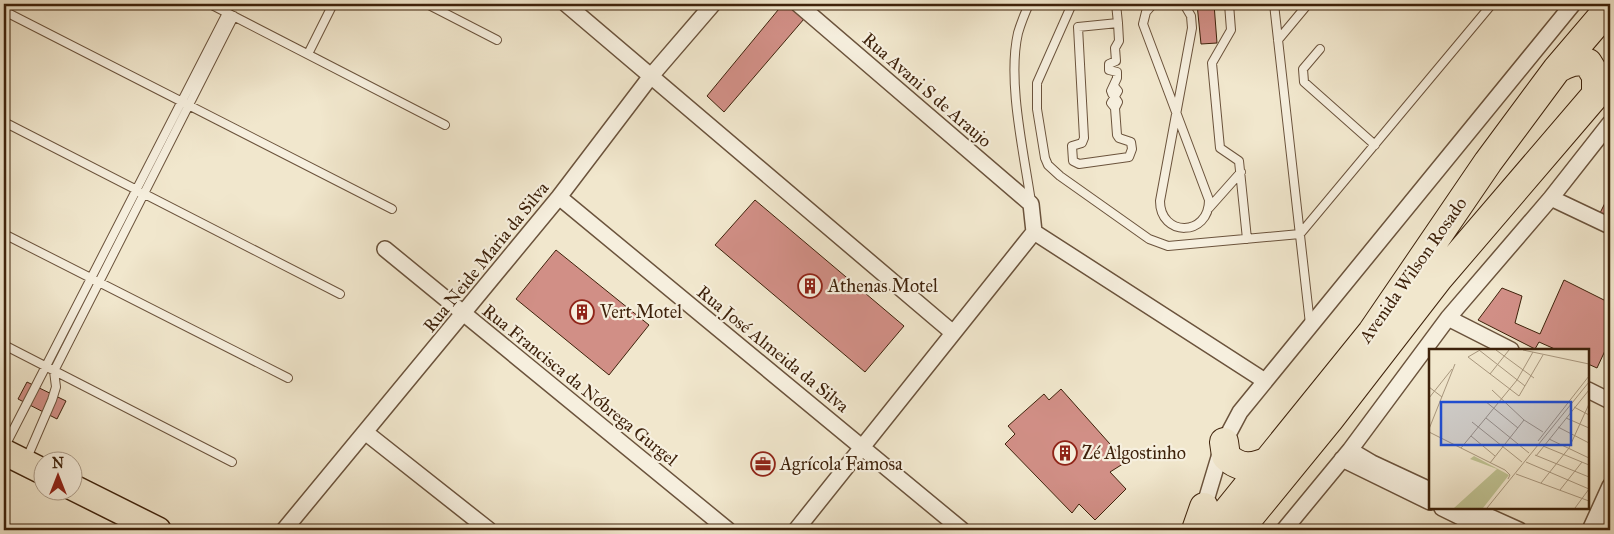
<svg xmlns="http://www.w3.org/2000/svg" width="1614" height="534" font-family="'IM FELL Great Primer',serif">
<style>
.building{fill:#d18f86;stroke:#3e220b}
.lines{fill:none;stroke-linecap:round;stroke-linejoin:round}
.lane-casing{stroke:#6b533c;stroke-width:10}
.street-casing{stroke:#6b533c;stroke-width:18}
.primary-casing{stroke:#3e220b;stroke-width:28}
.highway-casing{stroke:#3e220b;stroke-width:30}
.lane{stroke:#f6efde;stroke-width:8}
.street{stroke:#f6efde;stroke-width:15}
.primary{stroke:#f1e7cd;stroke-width:25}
.highway{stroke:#f1e7cd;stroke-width:28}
.labels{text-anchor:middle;stroke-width:4.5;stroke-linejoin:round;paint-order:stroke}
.street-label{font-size:18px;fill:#3e220b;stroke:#f6efde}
.poi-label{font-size:18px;fill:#3e220b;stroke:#f6efde;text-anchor:start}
.inset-road{fill:none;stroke:#a9987f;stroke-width:1}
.view{fill:#1d4ed8;fill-opacity:0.15;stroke:#1d4ed8;stroke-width:2.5}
.inset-edge{fill:none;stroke:#3e220b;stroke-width:2.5}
</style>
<rect width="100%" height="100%" fill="#f1e7cd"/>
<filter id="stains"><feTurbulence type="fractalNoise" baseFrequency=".004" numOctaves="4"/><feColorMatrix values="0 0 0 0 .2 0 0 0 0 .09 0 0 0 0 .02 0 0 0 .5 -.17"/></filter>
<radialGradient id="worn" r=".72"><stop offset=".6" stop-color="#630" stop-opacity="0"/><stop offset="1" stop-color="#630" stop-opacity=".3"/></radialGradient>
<path class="building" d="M783,4H788L804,19L724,112L707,96Z
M1197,4H1214L1217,43L1201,44Z
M1610,193V218L1600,213Z
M755,200L904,326L865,372L715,245Z
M556,250L649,325L609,375L516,299Z
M1564,280L1610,303V340L1597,368L1588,364V350H1557L1539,342L1535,349L1478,320L1502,288L1522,296L1515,323L1540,334Z
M27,382L66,401L57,419L18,399Z
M1061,389L1126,462L1110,472L1126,489L1095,520L1079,504L1072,513L1005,444L1015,434L1008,426L1044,394L1049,400Z"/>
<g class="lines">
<g class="lane-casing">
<path id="lane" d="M210,4L445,125
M427,4L497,40
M1029,4C1025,13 1021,23 1018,33C1007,81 1024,153 1031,202
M1072,4L1037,83V109L1045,158L1048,165L1060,176L1149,239L1168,246L1300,234L1492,4
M1116,4L1118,23
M1153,4L1146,12L1143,24L1209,200C1209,237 1160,237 1160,201L1192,28L1191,16L1184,4
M1229,4L1231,30L1212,63L1220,148L1239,161L1247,239
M1274,4L1310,324
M4,11L392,209
M1278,40L1308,4
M1320,49L1303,69L1304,82L1375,145
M308,54L333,4
M1114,86L1118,91L1111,103L1115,108L1118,102C1116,98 1112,96 1111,91L1117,78V72L1109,70V64L1116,61L1115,48L1119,41L1118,23L1078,27L1084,138L1082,143L1072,146L1073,161L1079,164L1129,157L1132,149L1131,142L1119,138L1117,135L1115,108
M4,122L340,294
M1209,208L1241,172
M4,234L288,378
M4,345L232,462
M4,448L227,13
M27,458L52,400L56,387L54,371L234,16"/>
</g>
<g class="street-casing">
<path id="street" d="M566,4L952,332
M798,4L1031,204L1034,232
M559,197L962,530
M1551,198L1610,226
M1034,232L1265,381
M385,249L728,530
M1448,318L1511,350
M1588,390L1610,401
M365,432L489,530
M1350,450L1372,463L1430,490
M1342,459L1430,502
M1442,508L1487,530
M1470,508L1519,530
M1199,512L1204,507L1223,444L1240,412L1573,4
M284,530L559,197L651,76L713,4
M796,530L1034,232
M1284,530L1350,450L1448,318L1551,198L1610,123
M1590,530L1610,486
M1605,530L1610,519"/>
</g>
<g class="primary-casing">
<path id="primary" d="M4,452L42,471
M72,487L158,530"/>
</g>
<g class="highway-casing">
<path id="highway" d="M1557,69C1568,63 1576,59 1588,63L1596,76V95
M1224,442L1226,456C1240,470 1254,468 1270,460
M1196,530L1204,507
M1212,530L1372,332L1488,162L1557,69L1610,7
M1239,530L1329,420L1438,279L1610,78"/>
</g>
<use href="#lane" class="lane"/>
<use href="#street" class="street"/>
<use href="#primary" class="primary"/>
<use href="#highway" class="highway"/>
</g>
<defs>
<g id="building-ring" transform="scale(1.25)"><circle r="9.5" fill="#f6efde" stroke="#8f2418" stroke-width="1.5"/><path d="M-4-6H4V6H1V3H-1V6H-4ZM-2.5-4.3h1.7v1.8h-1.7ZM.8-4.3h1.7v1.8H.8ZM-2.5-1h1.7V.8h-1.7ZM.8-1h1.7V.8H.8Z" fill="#8f2418"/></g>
<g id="office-ring" transform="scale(1.25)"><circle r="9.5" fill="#f6efde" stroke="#8f2418" stroke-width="1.5"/><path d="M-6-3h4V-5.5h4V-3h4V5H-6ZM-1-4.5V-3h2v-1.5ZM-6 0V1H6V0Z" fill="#8f2418"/></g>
</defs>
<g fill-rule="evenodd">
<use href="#building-ring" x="810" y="286"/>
<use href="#building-ring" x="582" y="312"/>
<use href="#building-ring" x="1065" y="453"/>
<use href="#office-ring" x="763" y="464"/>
</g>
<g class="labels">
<g class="street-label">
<text transform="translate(927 90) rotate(41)" y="6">Rua Avani S de Araujo</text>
<text transform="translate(486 257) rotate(-51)" y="6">Rua Neide Maria da Silva</text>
<text transform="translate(1413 270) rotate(-55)" y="6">Avenida Wilson Rosado</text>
<text transform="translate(773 349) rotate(39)" y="6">Rua José Almeida da Silva</text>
<text transform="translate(580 385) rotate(39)" y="6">Rua Francisca da Nóbrega Gurgel</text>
</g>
<g class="poi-label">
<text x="828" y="292">Athenas Motel</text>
<text x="600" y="318">Vert Motel</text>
<text x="1082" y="459">Zé Algostinho</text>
<text x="780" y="470">Agrícola Famosa</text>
</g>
</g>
<g transform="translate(1429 349)">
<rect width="160" height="160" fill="#f1e7cd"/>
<path d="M45,107L80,126L54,159H25L68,120L41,110Z" fill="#c0c494"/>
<path class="inset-road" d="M50,1L96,37M51,1L39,8L90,47L114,6M67,1L105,29M94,1L160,15M61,25L80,1M0,38L13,48M63,41L95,71M0,49L23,20M56,52L89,79M145,58L160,66M57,69L100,104M137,69L160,79M95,71L114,83M43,73L93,113M129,78L160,94M0,80L26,15M0,83L76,121L81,126L79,130M42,87L66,107M120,90L160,109M109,92L160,27M114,97L160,116M32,99L88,31L104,3M106,106L160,128M107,107L160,41M97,113L160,140M61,114L95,71M87,125L160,152M112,134L140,99L160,55M131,141L153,113M58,159L160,33M146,159L160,140"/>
<path class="view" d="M12,53H142V96H12Z"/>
<rect width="160" height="160" class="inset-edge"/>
</g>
<rect width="1614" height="534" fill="none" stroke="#f1e7cd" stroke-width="20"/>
<rect x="5" y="5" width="1604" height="524" fill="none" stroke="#3e220b" stroke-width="2.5"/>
<rect x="10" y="10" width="1594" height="514" fill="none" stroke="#3e220b"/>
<g transform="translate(58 476)"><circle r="24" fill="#f6efde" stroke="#ac9d8a"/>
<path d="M0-4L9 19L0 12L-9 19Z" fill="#8f2418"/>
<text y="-8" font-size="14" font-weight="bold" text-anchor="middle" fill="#3e220b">N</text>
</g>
<rect width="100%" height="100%" filter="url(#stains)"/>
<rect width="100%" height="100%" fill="url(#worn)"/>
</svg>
